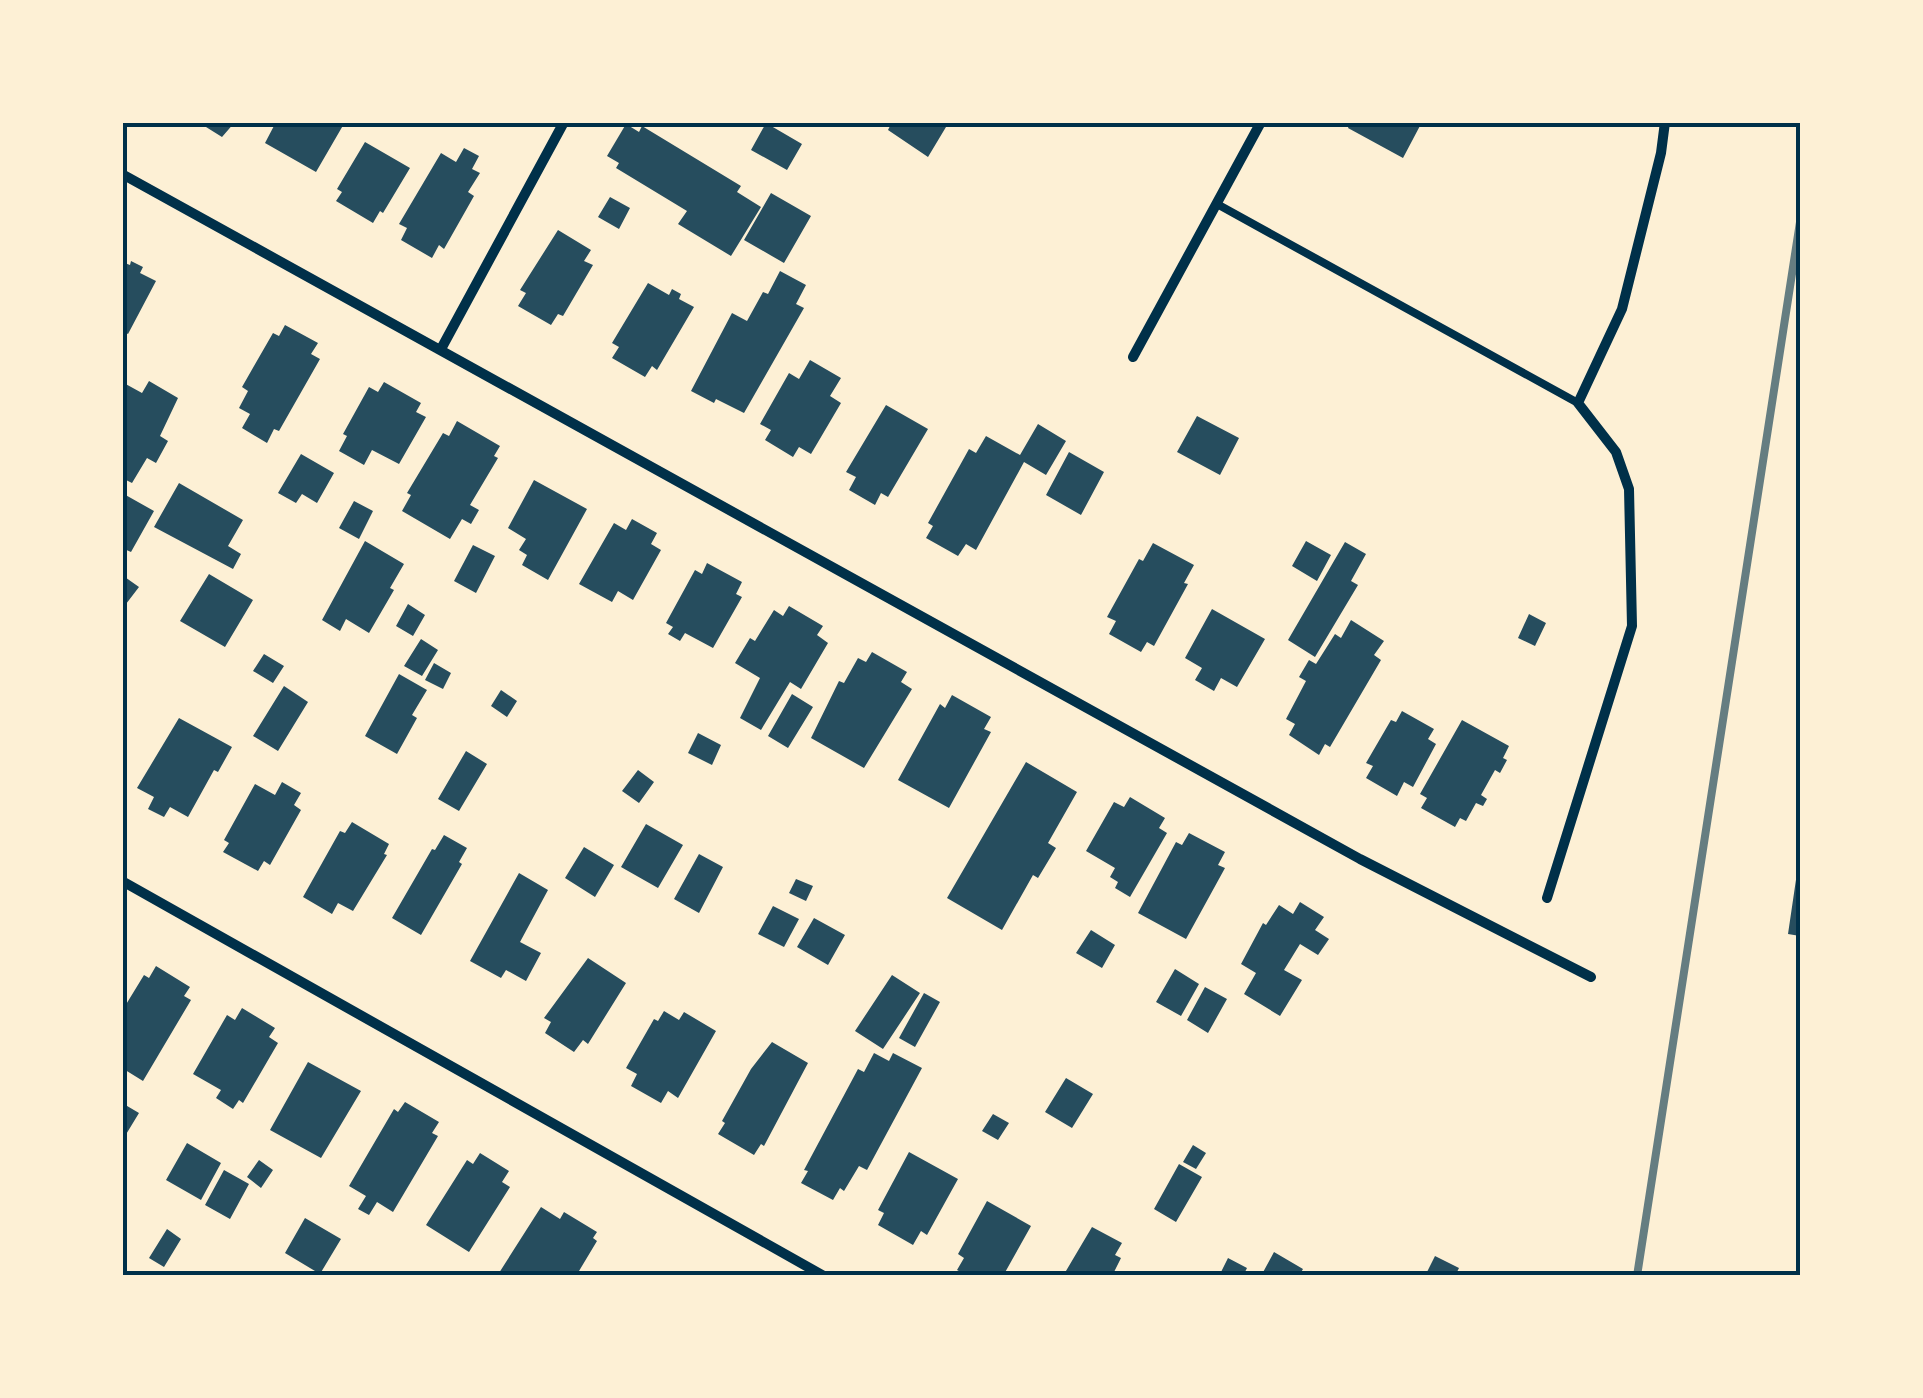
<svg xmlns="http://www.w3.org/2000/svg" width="1923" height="1398" font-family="'Zilla Slab',serif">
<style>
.building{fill:#264d5e}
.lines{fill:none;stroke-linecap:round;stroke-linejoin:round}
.service{stroke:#003049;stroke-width:8}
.minor{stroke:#003049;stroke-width:10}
.rail{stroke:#657d81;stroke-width:8}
.neatline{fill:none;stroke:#003049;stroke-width:4}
</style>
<rect width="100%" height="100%" fill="#fdf0d5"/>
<path class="building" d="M198,122H235L222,137Z
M276,122H345L316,172L265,143Z
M892,122H949L928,157L888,130Z
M1350,122H1422L1403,158L1348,128Z
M766,123L802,144L787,170L751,150Z
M626,124L639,132L642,126L741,186L737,192L761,207L731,256L678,224L687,211L616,168L619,163L607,156Z
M365,142L410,168L383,213L380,211L373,223L336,201L342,192L337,189Z
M464,148L479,156L472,169L480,173L468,192L474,196L444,249L439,245L432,258L401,240L407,228L399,224L441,153L456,162Z
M771,193L811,216L784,263L744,240Z
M610,197L630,208L619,229L598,217Z
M558,230L591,250L584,261L593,265L563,316L558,314L551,325L518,306L526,293L520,290Z
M131,261L143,267L140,273L156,281L128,334L122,331V262L130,265Z
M780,271L806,285L796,304L804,308L744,413L716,399L714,403L691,391L732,313L747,321L763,292L768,294Z
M648,283L669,295L672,289L681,294L679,299L694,307L657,370L652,366L645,377L612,358L619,347L612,343Z
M285,325L318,343L311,354L320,359L279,431L274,429L267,443L242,428L250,414L239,408L248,391L242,387L273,333L279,336Z
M810,360L841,378L830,396L841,403L811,454L799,447L793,457L765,440L771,430L760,424L789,373L799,379Z
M149,381L178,398L160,436L168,441L156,463L147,458L132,483L122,478V382L142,393Z
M384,382L421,403L416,412L426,417L399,464L372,450L364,465L339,451L347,436L343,434L369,387L378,392Z
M886,405L928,429L888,497L881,493L875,505L849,490L856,477L846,472Z
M1197,416L1239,438L1220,475L1177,452Z
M457,421L500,446L494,456L498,458L470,505L479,510L471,524L462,519L450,539L402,511L411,495L407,493L443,433L449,436Z
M1038,424L1066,441L1046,475L1024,462L976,550L966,544L958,556L926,538L933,526L928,523L969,449L976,453L986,436L1020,455Z
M1069,452L1104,472L1081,515L1046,495Z
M301,454L334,473L317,503L302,494L296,503L278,493Z
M534,480L587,509L548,580L522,565L527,555L519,550L526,539L508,528Z
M179,483L243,520L228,546L241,554L233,569L154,527Z
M122,493L154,511L131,552L122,548Z
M354,501L373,511L359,539L339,528Z
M632,519L657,533L651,544L661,550L633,600L618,591L612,602L579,584L614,523L626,530Z
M365,541L404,564L390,588L394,590L369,633L346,619L340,631L322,620Z
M1306,541L1331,555L1317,581L1292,566Z
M1345,542L1366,554L1351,581L1358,585L1315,657L1288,640Z
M1153,543L1194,565L1184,583L1188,584L1154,646L1147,642L1141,652L1109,634L1116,621L1107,617L1139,559L1143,561Z
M473,545L495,556L476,593L454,581Z
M707,563L742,582L736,594L742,597L713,648L685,633L680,641L668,634L673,627L666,623L695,570L702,574Z
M209,574L253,600L225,647L180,621Z
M122,575L139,587L126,604L122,602Z
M408,604L425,615L413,636L396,626Z
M789,606L823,626L817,635L828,643L801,689L790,682L761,730L740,718L760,678L735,663L750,638L755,641L774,610L783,616Z
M1212,609L1265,639L1237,687L1221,678L1214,691L1195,680L1202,668L1185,658Z
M1529,614L1546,623L1535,646L1518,638Z
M1351,620L1384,641L1374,655L1381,660L1330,747L1325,744L1319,755L1289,735L1295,724L1286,719L1306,681L1299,677L1309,660L1316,664L1335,634L1341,638Z
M421,639L438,650L422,676L404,666Z
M872,652L907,672L901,682L912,689L864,768L811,738L839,681L844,683L858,658L866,662Z
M264,654L284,666L273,683L253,671Z
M434,663L451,673L443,689L425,680Z
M399,674L427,690L412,715L417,718L397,754L365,736Z
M284,686L308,702L278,751L253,736Z
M501,690L517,701L507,717L491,706Z
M792,694L813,707L788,748L768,736Z
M952,695L991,717L984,729L991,732L949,808L898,780L940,704L945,708Z
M1402,711L1434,729L1428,739L1436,744L1413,787L1404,782L1397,796L1366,778L1373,766L1366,763L1391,720L1396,722Z
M179,718L232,747L218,772L214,770L188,817L170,807L164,817L148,809L154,797L137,788Z
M1462,720L1509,746L1503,758L1507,760L1500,773L1495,770L1481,795L1487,799L1483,806L1476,803L1466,821L1460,818L1455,827L1421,808L1427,798L1420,794Z
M698,733L721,745L712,765L688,753Z
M466,751L487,764L459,811L438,799Z
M1026,762L1077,792L1048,843L1056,848L1038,878L1033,875L1002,930L947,898Z
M638,770L654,782L639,803L622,791Z
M282,782L301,793L294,805L301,810L270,865L264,861L258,871L223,852L229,843L224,840L255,784L275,795Z
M1130,797L1165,818L1159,828L1167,833L1130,897L1115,888L1118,882L1110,877L1115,868L1086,851L1114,802L1124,807Z
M352,822L389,844L384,854L387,855L353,911L338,903L332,914L303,897L340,831L345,833Z
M646,824L683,845L658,888L621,867Z
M1189,833L1225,852L1218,865L1225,868L1186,939L1138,913L1176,842L1182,845Z
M444,835L467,848L459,862L462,864L421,935L392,918L432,849L435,850Z
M584,847L614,865L595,897L565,878Z
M699,854L723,867L699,913L674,899Z
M1798,866H1800V936L1788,934Z
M519,873L548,890L520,942L541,953L526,981L506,970L501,978L470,961Z
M796,879L813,886L806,901L789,893Z
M1300,902L1324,917L1315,930L1329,939L1318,955L1300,944L1284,970L1302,980L1280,1016L1244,994L1256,973L1241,964L1263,923L1266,925L1279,905L1293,914Z
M773,906L799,919L784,947L758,934Z
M814,918L845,935L828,965L797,947Z
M1091,930L1115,945L1102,968L1076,953Z
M588,958L626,983L588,1044L583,1040L574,1052L545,1033L551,1022L544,1018Z
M156,966L190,987L184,996L191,1000L143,1081L122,1068V1011L144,975L149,978Z
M1175,969L1199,984L1181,1016L1156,1002Z
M892,975L920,993L883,1049L855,1031Z
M1205,987L1227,999L1208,1033L1187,1020Z
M924,993L940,1002L915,1047L899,1038Z
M242,1008L275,1028L269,1037L278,1043L243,1103L239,1100L233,1109L216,1098L221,1090L193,1074L227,1015L235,1020Z
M664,1011L679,1020L684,1012L716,1031L678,1098L668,1091L661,1103L631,1086L637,1074L626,1068L654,1019L658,1021Z
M772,1042L808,1063L764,1146L761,1144L754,1155L718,1134L725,1123L722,1121L751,1069Z
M874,1053L889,1061L893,1053L922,1068L867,1170L859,1166L844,1191L840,1188L833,1200L801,1183L808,1171L804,1170L858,1069L864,1072Z
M308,1062L361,1091L321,1158L270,1130Z
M1066,1078L1093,1094L1072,1128L1045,1112Z
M405,1102L439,1122L432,1133L438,1136L393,1212L377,1202L369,1215L358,1209L366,1196L349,1186L394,1109L398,1112Z
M122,1103L139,1113L122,1141Z
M993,1114L1009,1123L998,1140L982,1131Z
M187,1143L221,1163L201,1200L166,1180Z
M1193,1145L1206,1153L1196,1169L1183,1162Z
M909,1152L958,1179L927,1235L921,1231L913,1245L878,1225L884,1213L878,1210Z
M480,1153L509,1171L502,1182L510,1187L469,1252L426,1225L467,1160L473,1164Z
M259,1160L273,1170L261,1188L247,1177Z
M1179,1164L1202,1177L1176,1222L1154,1209Z
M224,1170L249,1184L230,1219L205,1205Z
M987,1201L1031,1226L1003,1276H968L957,1270L964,1258L958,1254Z
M541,1207L560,1219L564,1212L597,1232L593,1238L597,1241L579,1271L586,1276L499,1273Z
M305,1218L341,1239L320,1274L285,1253Z
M1092,1227L1122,1243L1115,1255L1121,1258L1112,1276H1063Z
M167,1229L181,1239L164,1267L149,1258Z
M1274,1252L1303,1269L1299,1276H1261Z
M1435,1256L1459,1268L1455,1276H1425Z
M1228,1258L1247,1268L1243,1276H1219Z"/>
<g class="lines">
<path class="service" d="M1217,204L1578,403"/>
<path class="minor" d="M122,174L1360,859L1591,977
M441,349L564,122
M1133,357L1261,122
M122,881L824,1276
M1547,898L1632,626L1629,489L1616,452L1578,403L1622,309L1661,153L1665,122"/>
<path class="rail" d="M1637,1276L1800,222"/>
</g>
<rect width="1923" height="1398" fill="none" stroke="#fdf0d5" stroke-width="250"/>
<rect x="125" y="125" width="1673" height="1148" class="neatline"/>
</svg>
